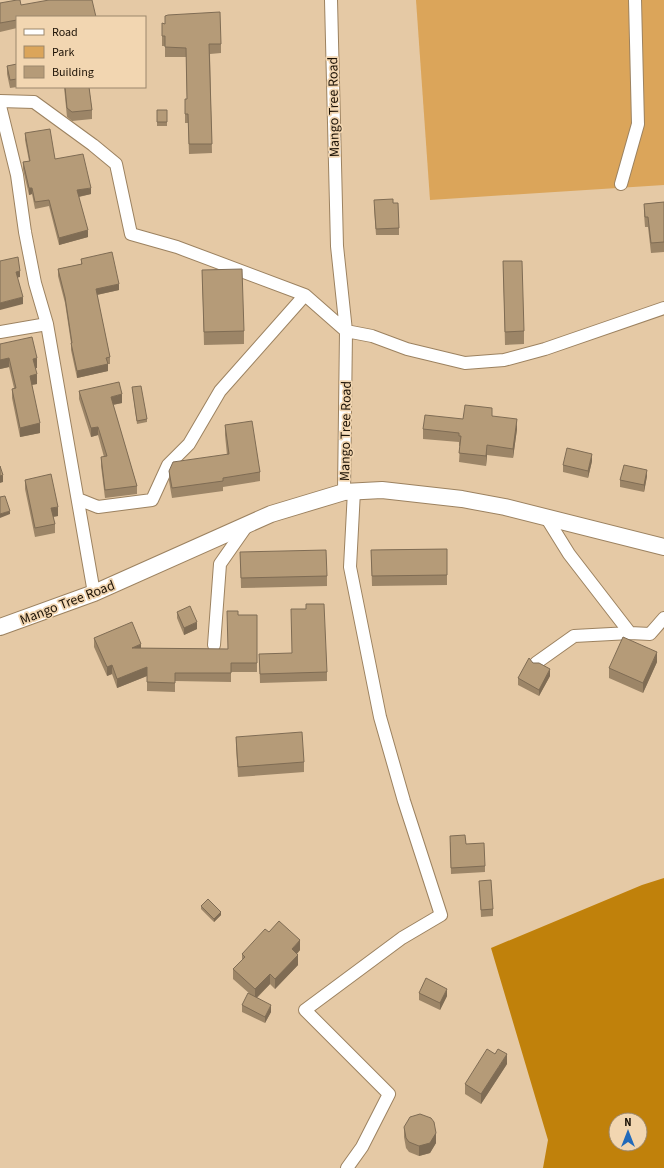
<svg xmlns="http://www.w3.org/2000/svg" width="664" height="1168" font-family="'Source Sans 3',sans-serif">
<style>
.green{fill:#dba55a}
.forest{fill:#c0810b;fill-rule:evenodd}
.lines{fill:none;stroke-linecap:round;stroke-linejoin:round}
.minor-casing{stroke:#9c8260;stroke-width:14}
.secondary-casing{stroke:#9c8260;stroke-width:18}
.minor{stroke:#fff;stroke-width:12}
.secondary{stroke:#fff;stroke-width:16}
.wall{fill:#9c8567}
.shaded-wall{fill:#7f6c54}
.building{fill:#b59b78;stroke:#7f6c54}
.labels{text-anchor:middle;stroke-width:3.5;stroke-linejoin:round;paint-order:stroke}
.street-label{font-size:14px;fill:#1b1105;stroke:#f2d6b1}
</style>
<rect width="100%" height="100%" fill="#e5c9a5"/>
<path class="green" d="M416,0H664V185L430,200Z"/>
<path class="forest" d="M664,878V1168H543L548,1140L491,948L642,885ZM616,1120H640V1144H616Z"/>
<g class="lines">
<g class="minor-casing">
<path id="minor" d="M331,0L337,246L346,331L344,492
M0,101L34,102L93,145L116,164L131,234L177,247L305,295L346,331L372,336L407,349L465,363L504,360L545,349L664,308
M0,106L17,175L25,232L35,283L47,324L94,593
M621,184L638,124L635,0
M0,332L47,324
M78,499L98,507L152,500L168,465L189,444L220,391L305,295
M546,517L569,554L630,633L650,634L664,618
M214,645L220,564L248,524
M536,663L574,636L630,633
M347,1168L362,1147L389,1094L305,1010L402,938L441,915L404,801L380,717L350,567L354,491"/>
</g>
<g class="secondary-casing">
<path id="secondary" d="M0,627L94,593L271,514L344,492L382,490L462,499L505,507L664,547"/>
</g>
<use href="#minor" class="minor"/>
<use href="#secondary" class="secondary"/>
</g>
<path class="wall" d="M0,3L21,5L17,17V28L0,32Z
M162,23L221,44V53L210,54L212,153L189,154L188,123H185V99H187L186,57H165V46H162Z
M17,64V87L10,88L7,74V66Z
M64,87H89L92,110V119L72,121L67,117Z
M157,110H167V126H157Z
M25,133L55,159L91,194L79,197L88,237L59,245L49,206L35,209L32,194L29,195L23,169V162L29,161L25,140Z
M664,202V252L651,253L648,227H645L644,214V204Z
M393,203L399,228V235H376L374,207Z
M81,259L119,290L97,295L110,357V364H108V371L77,378L71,350V343L65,303L58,276V269L81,264Z
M503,261L524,331V344L505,345Z
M202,270L244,331V344L204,345Z
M0,344L37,368H35L37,384L32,385L40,433L20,437L12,398V389L14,388L9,367L0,369Z
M132,387L147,419V422L137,424Z
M79,391L122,403L113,405L137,486V494L105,498L101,466V457H104L98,435L91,437L79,399Z
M492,416L517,429L513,458L487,455L486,466L459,462L460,446H459V442L423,439V429L463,419Z
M225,425L260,472V481L223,487V491L172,498L169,481V471L227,455L225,435Z
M592,461L588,478L563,472V465Z
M647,476L644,492L620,487V480Z
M25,480L58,516L53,517L55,524V533L35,537L25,489Z
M447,549V585L372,586L371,550Z
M240,552L327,576V586L241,588Z
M177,612L197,629L184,635L177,618Z
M238,615H257V672H231V682L175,681V692L147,691V676L117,688L112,674L107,676L94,647V638L141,648L228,649Z
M259,654L327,672V681L260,683Z
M657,662L643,693L609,678V668Z
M533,663L550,676L539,696L518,685V678Z
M236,737L304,762V772L238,777L236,747Z
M450,842L466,844L485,866V872L451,874Z
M479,881L493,909V916L481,917Z
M201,906L221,915L214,922L201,909Z
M269,932L300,950L297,954L298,965L275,989L270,984L257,998L271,1012L265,1023L242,1012V1005L250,994L233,979V969L242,960V954Z
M419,993L447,996L440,1010L419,1000Z
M507,1064L481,1104L465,1094V1084Z
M404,1127L436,1143L430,1153L419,1156L409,1152L406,1148L404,1137Z"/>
<path class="shaded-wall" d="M29,188H32V194L29,195Z
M91,188V194L77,197V190Z
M88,230V237L59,245V238Z
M20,271V277L16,278V272Z
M119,284V290L96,295V289Z
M23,297V304L0,310V303Z
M9,358V367L0,369V360Z
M37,358V368L33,369V359Z
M108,364V371L77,378V371Z
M37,374V384L30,385V376Z
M122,394V403L111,405V397Z
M517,419V429L513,458V449Z
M40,423V433L20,437V428Z
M98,427V435L91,437V428Z
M487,445V455L486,466V456Z
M592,454V461L588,478V471Z
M647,470V476L644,492V485Z
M3,475V482L0,483V476Z
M58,507V516L51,517V508Z
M10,511V514L0,518V514Z
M197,622V629L184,635V628Z
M141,644V653L132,648Z
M657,652V662L643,693V683Z
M112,665V674L107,676V667Z
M147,667V676L117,688V679Z
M550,669V676L539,696V690Z
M221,912V915L214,922V919Z
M300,940V950L292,959V949Z
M298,955V965L275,989V979Z
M270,974V984L255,999V989Z
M447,989V996L440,1010V1003Z
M271,1005V1012L265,1023V1017Z
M507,1054V1064L481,1104V1094Z
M436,1133V1143L430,1153L419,1156V1146Z"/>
<path class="building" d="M17,0H20L21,5L49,0H92L96,17H17V20L0,23V3Z
M220,12L221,44H209L212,144H189L188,114H185V99H187L186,48L165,47V36H162V23L165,24V16L168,15Z
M17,64V79L10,80L7,66Z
M65,87H89L92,110L72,112L67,108Z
M157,110H167V122H157Z
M50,129L55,159L83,154L91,188L77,190L88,230L59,238L49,200L35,202L32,188H29L23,162L30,161L25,133Z
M393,199V203H398L399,228L376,229L374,200Z
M664,202V242L651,243L648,217H645L644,204Z
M112,252L119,284L96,289L110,357L106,358L108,364L77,371L71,343H72L65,297L58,269L82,264L81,259Z
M18,257L20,271L16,272L23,297L0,303V261Z
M503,261H522L524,331L505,332Z
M242,269L244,331L204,332L202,270Z
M32,337L37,358L33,359L37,374L30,376L40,423L20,428L12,389L16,388L9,358L0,360V344Z
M119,382L122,394L111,397L137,486L105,490L101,457L107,456L98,427L91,428L79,391Z
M141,386L147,419L137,421L132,387Z
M465,405L492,408V416L517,419L513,449L487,445L486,456L459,453L461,436H459V433L423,429L425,415L463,419Z
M252,421L260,472L223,478V481L172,488L169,471L173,462L229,454L225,425Z
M567,448L592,454L588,471L563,465Z
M624,465L647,470L644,485L620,480Z
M0,466L3,475L0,476Z
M51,474L58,507L51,508L55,524L35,528L25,480Z
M5,496L10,511L0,514V497Z
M447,549V575L372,576L371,550Z
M326,550L327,576L241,578L240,552Z
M306,604H324L327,672L260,674L259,654L292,653L291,609H306Z
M190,606L197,622L184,628L177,612Z
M227,611H238V615H257V663H231V673H175V683L147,682V667L117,679L112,665L107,667L94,638L132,622L141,644L132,648L228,649Z
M623,637L657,652L643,683L609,668Z
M529,658L533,663H539L550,669L539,690L518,678Z
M302,732L304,762L238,767L236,737Z
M465,835L466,844L484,843L485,866L451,868L450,836Z
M491,880L493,909L481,910L479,881Z
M208,899L221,912L214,919L201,906Z
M279,921L300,940L292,949L298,955L275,979L270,974L255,989L233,969L245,957L242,954L265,929L269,932Z
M426,978L447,989L440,1003L419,993Z
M248,993L271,1005L265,1017L242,1005Z
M487,1049L495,1054L498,1049L507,1054L481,1094L465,1084Z
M420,1114L431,1118L434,1122L436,1133L430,1143L419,1146L409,1142L406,1138L404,1127L410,1117Z"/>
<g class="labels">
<g class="street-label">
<text transform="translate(333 107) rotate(-91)" y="5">Mango Tree Road</text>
<text transform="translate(345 431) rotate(-89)" y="5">Mango Tree Road</text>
<text transform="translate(67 602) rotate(-21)" y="5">Mango Tree Road</text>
</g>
</g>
<rect x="16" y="16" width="130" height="72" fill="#f2d6b1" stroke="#9c876c"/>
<rect x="24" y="29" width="20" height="6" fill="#ffffff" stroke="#9c876c"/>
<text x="52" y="36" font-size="12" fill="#1b1105">Road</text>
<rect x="24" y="46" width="20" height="12" fill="#dba55a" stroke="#9c876c"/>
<text x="52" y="56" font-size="12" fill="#1b1105">Park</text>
<rect x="24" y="66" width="20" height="12" fill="#b59b78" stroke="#9c876c"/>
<text x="52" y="76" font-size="12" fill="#1b1105">Building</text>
<g transform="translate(628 1132)"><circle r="19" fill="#f2d6b1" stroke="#9c876c"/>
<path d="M0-3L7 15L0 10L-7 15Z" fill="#226aba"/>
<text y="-6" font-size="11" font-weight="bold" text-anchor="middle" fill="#1b1105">N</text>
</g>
</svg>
